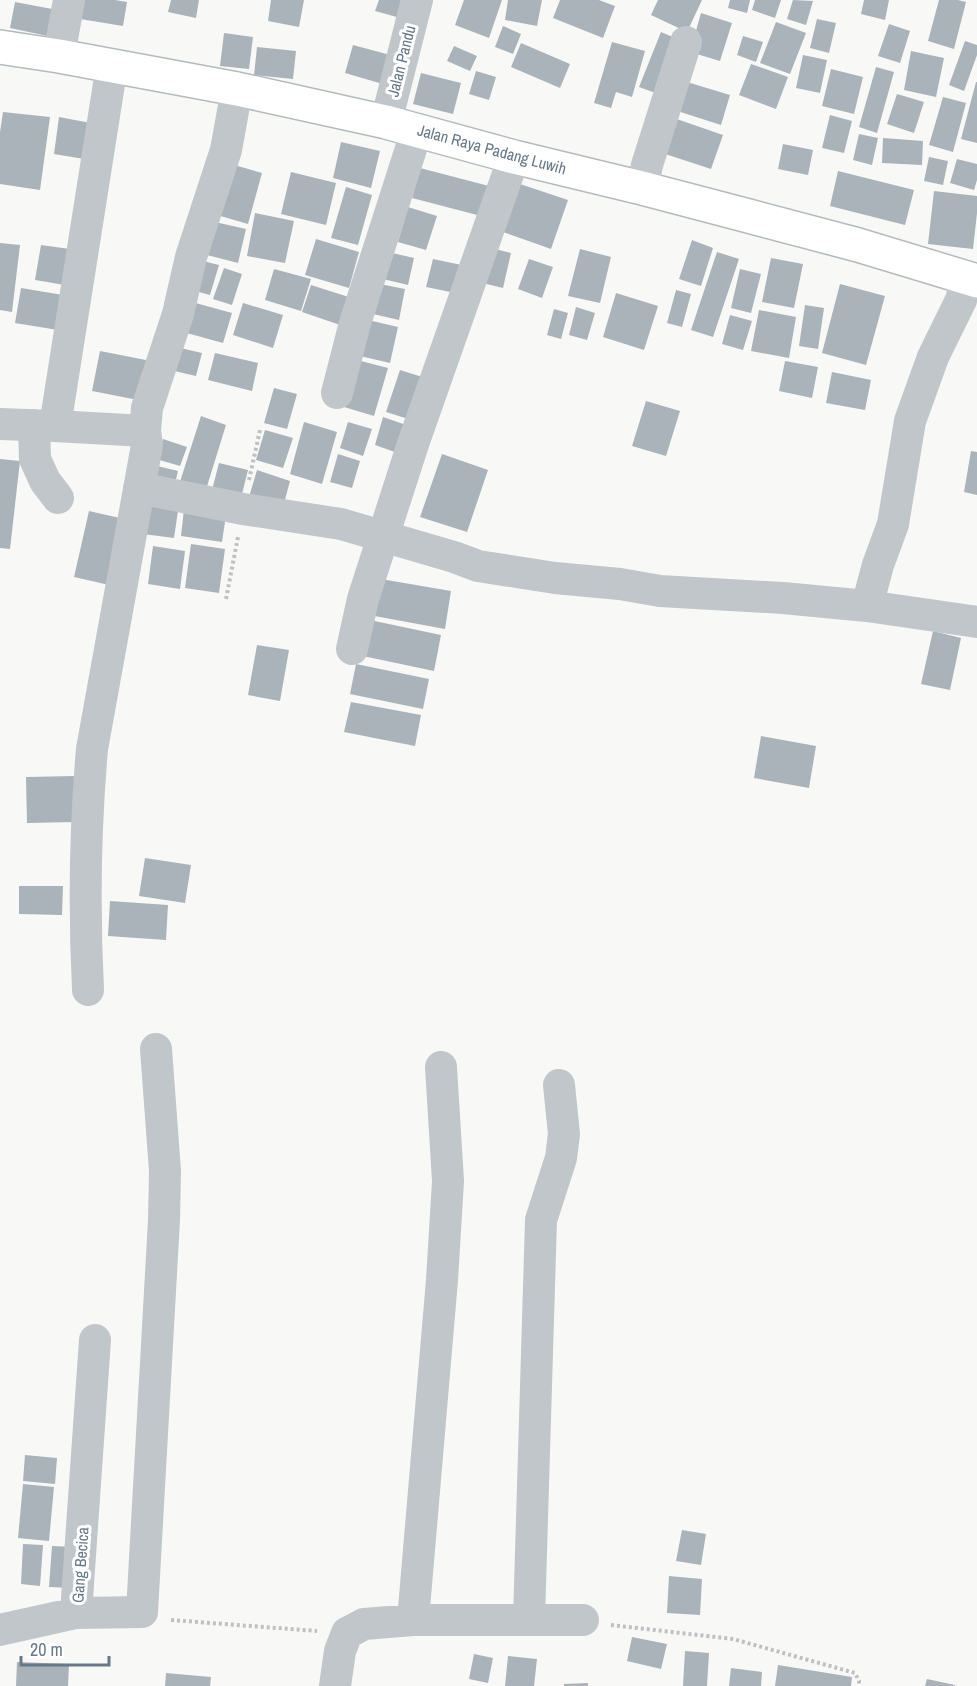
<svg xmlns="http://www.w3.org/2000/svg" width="977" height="1686" font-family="'Archivo Narrow',sans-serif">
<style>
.building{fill:#aab3b9}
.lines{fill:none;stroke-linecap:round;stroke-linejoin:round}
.primary-casing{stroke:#b5babe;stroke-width:36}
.path{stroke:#bec0c3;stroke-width:4;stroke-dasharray:3 3;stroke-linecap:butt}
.street{stroke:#c1c6ca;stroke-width:32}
.primary{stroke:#fff;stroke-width:33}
.labels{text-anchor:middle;stroke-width:6;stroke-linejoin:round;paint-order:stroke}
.street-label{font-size:16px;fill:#677887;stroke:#fff}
</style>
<rect width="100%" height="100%" fill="#f8f9f6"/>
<path class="building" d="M77,0H115L127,2L123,26L74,18Z
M171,0H199L196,18L168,12Z
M271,0H304L299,27L268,21Z
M379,0H409L404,19L375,11Z
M464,0H502L489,38L455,25Z
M508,0H542L537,26L505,20Z
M560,0H599L615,6L603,38L553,18Z
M658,0H702L687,32L651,15Z
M730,0H750L747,13L728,8Z
M755,0H781L775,18L752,10Z
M793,0L813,1L806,25L787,19Z
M864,0H889L885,20L861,14Z
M939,0H958L966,2L954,49L928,41Z
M15,2L63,11L57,38L10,28Z
M701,13L732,23L720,61L690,52Z
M817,19L836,23L829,53L810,48Z
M776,22L806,33L790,74L760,63Z
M889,24L910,31L900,63L878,56Z
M503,26L521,34L513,54L495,47Z
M661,32L682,41L661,95L639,87Z
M224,33L253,37L249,69L220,66Z
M743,36L763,42L756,62L737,55Z
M965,41L977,45V55L964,91L949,85Z
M612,42L645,51L632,97L616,92L611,108L594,103Z
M521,43L570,64L560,88L511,67Z
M353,45L394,56L386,85L345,73Z
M454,46L477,56L470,71L447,61Z
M257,47L296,51L293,79L254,75Z
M911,51L944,58L936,97L904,90Z
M803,55L827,60L820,93L796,88Z
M751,64L788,77L776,109L739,95Z
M876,67L894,72L877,133L859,127Z
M831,69L863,77L854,114L822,106Z
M476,71L496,77L489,100L469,94Z
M421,73L461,83L453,114L413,104Z
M677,79L730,95L721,125L668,108Z
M976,82H977V143L961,139Z
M897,94L924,102L914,133L887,124Z
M943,97L966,103L953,152L929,145Z
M3,112L50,117L40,190L0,184V132Z
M830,115L852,121L844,153L822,148Z
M668,116L723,135L711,169L656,151Z
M59,117L96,124L90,160L54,154Z
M859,134L878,138L872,165L853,160Z
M883,138L923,141L922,165L882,163Z
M341,142L380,151L371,188L333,178Z
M783,144L813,150L808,175L778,169Z
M929,157L948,161L943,185L924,181Z
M957,159L977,164V180L974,190L950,183Z
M231,164L262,173L248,224L217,215Z
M420,168L489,186L481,216L412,198Z
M838,171L914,190L905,225L830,206Z
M291,172L336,183L326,225L281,214Z
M520,184L568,200L551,249L503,232Z
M346,187L372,195L358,245L331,238Z
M934,191L977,196V213L973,249L928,244Z
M408,207L437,216L426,250L398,242Z
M255,213L294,221L285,263L247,256Z
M215,222L246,229L238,263L207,255Z
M316,239L359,252L349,288L305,275Z
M692,240L713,248L701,286L679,279Z
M0,243L20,245L12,312L0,310Z
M41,245L77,250L71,286L35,280Z
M487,247L511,253L503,288L478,282Z
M580,249L611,257L600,303L568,296Z
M388,252L414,258L408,285L383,279Z
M717,252L739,259L713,337L691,330Z
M771,258L803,264L794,308L762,302Z
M433,259L471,267L465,295L426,287Z
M529,259L553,267L542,298L518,289Z
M203,261L219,265L210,295L195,291Z
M224,268L242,274L232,305L213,299Z
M274,269L311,279L301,311L265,300Z
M740,269L761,274L751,313L731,308Z
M380,284L405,289L399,320L373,314Z
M840,284L885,296L866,365L822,353Z
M311,285L355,299L346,327L302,312Z
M21,288L63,295L58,330L15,323Z
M676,290L691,294L682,327L667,323Z
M616,293L658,306L644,350L603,337Z
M192,302L232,313L223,343L183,332Z
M243,303L283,315L273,348L233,335Z
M805,305L824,308L818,349L799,346Z
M576,307L595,313L587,340L569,335Z
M554,309L568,313L561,339L547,335Z
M759,310L796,317L789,358L751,351Z
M730,315L752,321L743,350L722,344Z
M368,320L398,327L390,363L360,356Z
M176,347L202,353L196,376L170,370Z
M100,351L151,361L143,401L92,391Z
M215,353L258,363L252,391L208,380Z
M357,360L388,368L374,416L344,407Z
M785,361L818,367L812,398L779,391Z
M400,370L432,380L418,422L386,412Z
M832,372L871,380L865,410L826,403Z
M274,388L297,394L287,429L264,423Z
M646,401L680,411L666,456L632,446Z
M201,416L226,425L204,496L178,488Z
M383,417L415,428L406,456L375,445Z
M304,422L337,432L322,484L290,474Z
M348,422L372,429L363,456L340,448Z
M265,430L293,438L283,468L256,460Z
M163,439L187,447L180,466L156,459Z
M971,451L977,452V495L964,492Z
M338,454L360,461L352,488L330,482Z
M442,454L488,470L467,532L420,517Z
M0,459L20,461L10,549L0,548Z
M219,463L248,470L240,502L211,494Z
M149,464L178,471L173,492L144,486Z
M257,470L290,481L283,507L249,497Z
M147,500L179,504L174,538L143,534Z
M184,509L226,515L222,542L181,536Z
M89,511L133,521L118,587L74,577Z
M191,544L225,549L219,593L185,588Z
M153,546L185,551L180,589L148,584Z
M375,578L451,591L445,629L369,615Z
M365,619L441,635L434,671L358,655Z
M933,631L961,638L950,690L921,684Z
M257,645L289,650L280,701L248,695Z
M356,664L429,679L423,709L350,694Z
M351,702L421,715L415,746L344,732Z
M761,736L816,746L809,788L754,778Z
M75,776L76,822L27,823L26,777Z
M145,858L191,865L185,903L139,896Z
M19,886H63L62,915L19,914Z
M110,901L168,905L166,940L108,936Z
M25,1455L57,1458L55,1484L23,1481Z
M23,1484L54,1487L49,1541L18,1538Z
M682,1530L706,1534L701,1565L676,1561Z
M23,1544L43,1545L40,1586L21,1584Z
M52,1546L74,1547L72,1588L49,1587Z
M669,1576L702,1579L700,1615L667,1613Z
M632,1637L667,1644L661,1669L627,1661Z
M685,1651L709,1653L707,1686H683Z
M474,1654L493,1658L488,1683L469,1679Z
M508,1656L537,1659L534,1686H505Z
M17,1662L69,1664L68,1686H16Z
M778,1665L852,1677L851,1686H775Z
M731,1668L762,1672L761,1686H729Z
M166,1673L211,1677L210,1686H165Z
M927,1679L955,1685V1686H925Z
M588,1683V1686H564V1684Z"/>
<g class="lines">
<g class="primary-casing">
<path id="primary" d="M0,47L59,56L237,89L386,122L514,157L642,188L741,214L858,245L977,281"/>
</g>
<path class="path" d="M249,480L260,430
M226,599L238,537
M171,1620L317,1631
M611,1625L733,1639L855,1673L859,1681V1686"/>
<path class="street" d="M59,56L69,0
M112,65L55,426L145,431
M386,122L417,0
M642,188L647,165L686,42
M967,278L961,300L933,357L910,421L893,524L878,565L867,606L977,622
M337,393L355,323L417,130
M0,424L54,426
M34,425L35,459L45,481L58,498
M139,488L243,509L341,524L454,557L478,566L555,578L620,584L660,591L783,598L867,606
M352,649L363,599L413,444L514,157
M88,990C84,910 85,829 92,749L147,445L145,431L147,408L178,314L191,257L226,150L237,89
M76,1613L142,1612L164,1220L165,1171L156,1049
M529,1619L541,1220L561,1158L564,1134L559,1085
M413,1620L442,1280L448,1181L441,1067
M0,1630L76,1613L95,1340
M335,1686L340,1651L347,1633L364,1624L413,1620H583"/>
<use href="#primary" class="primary"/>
</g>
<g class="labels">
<g class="street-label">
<text transform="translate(401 61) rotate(-76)" y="6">Jalan Pandu</text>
<text transform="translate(492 149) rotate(15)" y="6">Jalan Raya Padang Luwih</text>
<text transform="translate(80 1565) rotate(-86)" y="6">Gang Becica</text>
</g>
</g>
<path d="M21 1656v9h88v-9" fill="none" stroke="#677887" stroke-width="3"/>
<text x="30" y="1656" font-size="18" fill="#677887" stroke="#ffffff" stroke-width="4.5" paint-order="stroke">20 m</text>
</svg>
